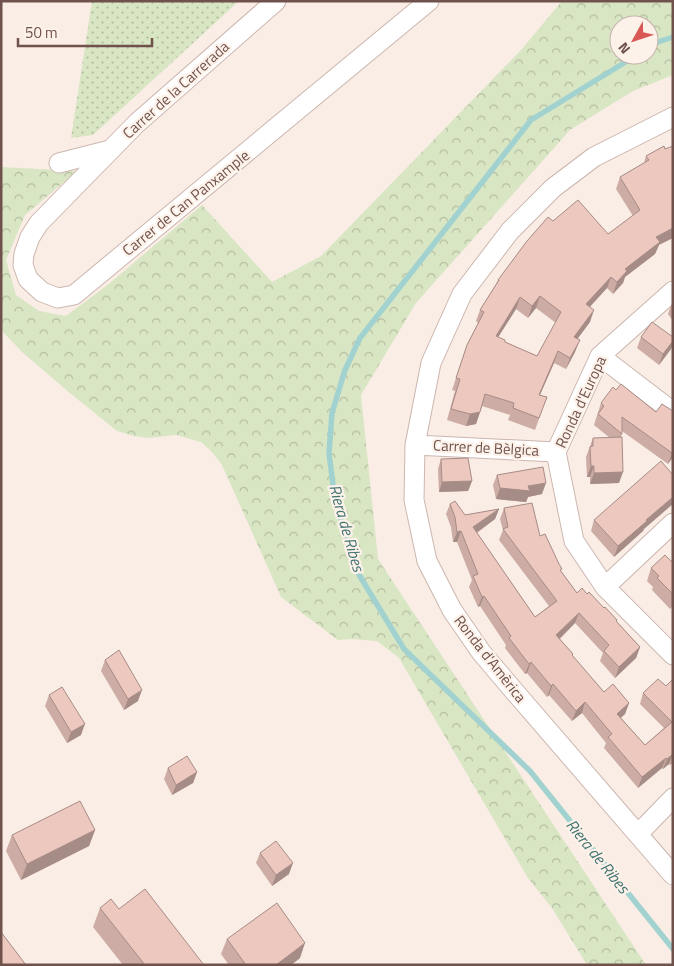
<svg xmlns="http://www.w3.org/2000/svg" width="674" height="966" font-family="'Titillium Web',sans-serif">
<style>
.grass{fill:url(#grass-dots)}
.forest{fill:url(#forest-crowns);fill-rule:evenodd}
.lines{fill:none;stroke-linecap:round;stroke-linejoin:round}
.stream{stroke:#a2d2d0;stroke-width:5.5}
.minor-casing{stroke:#ccb6af;stroke-width:21}
.minor{stroke:#fff;stroke-width:19}
.wall{fill:#ccaca4;fill-rule:evenodd}
.shaded-wall{fill:#a68c86}
.building{fill:#edc8bf;stroke:#a68c86;fill-rule:evenodd}
.labels{text-anchor:middle;stroke-width:4.5;stroke-linejoin:round;paint-order:stroke}
.street-label{font-size:15px;fill:#70524c;stroke:#fdf2ea}
.water-label{font-size:16px;font-style:italic;fill:#427472;stroke:#fdf2ea}
</style>
<defs>
<pattern id="grass-dots" width="8" height="8" patternUnits="userSpaceOnUse" patternTransform="scale(1.25)"><rect width="8" height="8" fill="#d9e6c4"/><path d="M2 2h.1M6 6h.1" fill="none" stroke="#b4bda1" stroke-width="1.8" stroke-linecap="round"/></pattern>
<pattern id="forest-crowns" width="20" height="18" patternUnits="userSpaceOnUse" patternTransform="scale(1.25)"><rect width="20" height="18" fill="#d9e6c4"/><path d="M2 6a3 3 0 1 1 6 0M12 15a3 3 0 1 1 6 0" fill="none" stroke="#b4bda1"/></pattern>
</defs>
<rect width="100%" height="100%" fill="#faede5"/>
<path class="grass" d="M92,1H239L93,135L71,138Z"/>
<path class="forest" d="M562,1H673V75L633,91L570,130L416,303L361,395L378,559L646,965H587L552,908L528,878L399,658L377,641L351,639L338,640L281,597L222,465L212,452L201,442L176,435L149,438L134,436L117,431L71,394L22,352L1,330V167L77,171L25,215L6,260L16,295L39,311L66,316L110,283L202,205L272,282L321,256L521,50ZM619,25H649V55H619Z"/>
<g class="lines">
<path class="stream" d="M649,47L658,42L673,37
M637,55L531,120L360,338L345,370L332,413L329,453L335,501L358,573L404,649L530,771L673,949"/>
<g class="minor-casing">
<path id="minor" d="M276,1L137,123L39,223L30,237L24,254L23,265L28,279L42,292L58,298L74,295L429,1
M673,117L594,157L553,188L510,231L462,294L431,363L415,445L414,500L427,561L452,610L481,652L514,691L673,875
M59,163L110,150
M673,291L600,356L556,452L574,541L605,587L673,655
M600,356L673,412
M415,445L556,452
M605,587L673,523
M638,834L673,798"/>
</g>
<use href="#minor" class="minor"/>
</g>
<path class="wall" d="M664,146L659,245L655,254L625,277L623,283L613,294L607,288L590,307V322L577,339L575,352L566,369L554,363L540,395L547,397L535,430L508,420L510,415L482,406L476,424L466,426L447,420L455,391L452,390L467,345L478,323L476,321L480,310L496,284L498,280L553,221L608,234L633,216L616,189L620,177L644,163L646,156ZM536,308L556,323L537,356L505,342L498,337L516,309L528,318Z
M673,302V321L668,314L672,303Z
M641,337L671,349L659,365L637,348Z
M601,403L656,412L673,411V457L668,464L622,431V434L621,437L619,483L590,484V477H587L586,457L593,438H610L594,425Z
M441,459L472,481L468,491L439,492L438,469Z
M497,475L542,494L528,497L526,502L496,499L493,485Z
M450,504L465,515L499,509L495,519L477,533L535,617L549,606L499,540L503,530L500,519L504,508L540,536L561,571L577,593L617,622L640,647L636,658L615,678L600,661L603,653L575,623L560,639L573,654L572,656L604,692L629,703L625,714L621,718L645,745L664,728L640,704L643,693L666,686L673,679V763L670,765L669,764L663,769L662,768L638,788L604,748L606,743L582,713L572,721L549,695L547,697L527,673L525,674L505,648L506,645L480,606L478,607L469,587L472,580L457,542H453L451,527L446,514Z
M594,520L644,529L643,531L614,557L591,531Z
M673,563V608L672,607L670,609L652,590L653,587L647,581L651,568Z
M105,660L138,701L124,710L101,671Z
M49,695L81,735L67,743L45,706Z
M168,768L197,772L193,783L172,795L164,779Z
M95,830L89,846L21,880L6,851L12,835Z
M260,853L289,874L272,886L256,863Z
M100,908L119,909L204,965H123L93,927Z
M227,939L300,958L291,965H229L221,954Z"/>
<path class="shaded-wall" d="M673,228V238L659,245L655,254L625,277L623,283L613,294L617,282L625,269L656,237Z
M611,277L607,288L582,315L586,304Z
M540,296L536,308L528,318L532,306Z
M520,297L516,309L492,347L496,336Z
M594,310L590,322L570,349L574,337Z
M580,340L575,352L566,369L570,358Z
M673,341V344L671,349L659,365L663,354Z
M558,351L554,363L535,406L539,395Z
M480,412L476,424L466,426L470,414Z
M673,452V457L668,464L672,453Z
M591,466H594L590,477H587Z
M623,472L619,483L590,484L594,473Z
M472,481L468,491L439,492L442,482Z
M546,483L542,494L528,497L526,502L496,499L500,488L528,486Z
M673,497V504L644,529L643,531L614,557L618,546L646,520Z
M499,509L495,519L469,538L473,527Z
M461,531L457,542H453L457,532Z
M484,596L480,606L478,607L482,597Z
M579,613L575,623L553,645L556,635Z
M640,647L636,658L615,678L619,667Z
M531,662L527,673L525,674L529,664Z
M553,684L549,695L547,697L551,686Z
M142,690L138,701L124,710L128,699Z
M585,702L582,713L572,721L576,711Z
M629,703L625,714L613,724L617,714Z
M85,724L81,735L67,743L71,732Z
M673,754L669,764L663,769L667,759Z
M666,758L662,768L638,788L642,777Z
M197,772L193,783L172,795L176,785Z
M95,830L89,846L21,880L27,864Z
M293,863L289,874L272,886L276,875Z
M305,943L300,958L291,965H276Z"/>
<path class="building" d="M664,146L665,149L673,146V228L656,237L660,242L625,269L627,271L617,282L611,277L586,304L594,310L574,337L580,340L570,358L558,351L539,395L547,397L539,418L513,408L514,403L485,394L480,412L470,414L451,409L460,379L456,378L467,345L484,312L480,310L499,280H498L527,241L548,217L553,221L578,200L608,234L640,210L620,177L649,160L646,156ZM540,296L561,312L537,356L505,342V340L496,336L520,297L532,306Z
M652,322L673,337V341L663,354L641,337Z
M621,384L656,412L662,404L673,411V452L672,453L622,417V434L598,414L604,406L601,403L613,387L616,390Z
M622,437L623,472L594,473V466H591L590,447L593,446V438Z
M468,458L472,481L442,482L441,459Z
M661,461L673,475V497L646,520L647,521L618,546L594,520Z
M543,467L546,483L528,486L530,491L500,488L497,475Z
M455,501L465,515L499,509L473,527L535,617L557,601L503,529L508,527L504,508L532,503L540,536L545,534L559,564L562,569L560,570L577,593L582,588L587,594L589,592L604,608L605,607L617,620L616,621L640,647L619,667L604,651L609,645L579,613L556,635L573,654L572,655L604,692L613,684L629,703L617,714L645,745L672,722L643,693L658,679L666,686L673,679V754L667,759L666,758L642,777L608,737L612,734L585,702L576,711L553,684L551,686L531,662L529,664L509,638L511,636L484,596L482,597L473,576L478,574L461,531L457,532L455,517L450,504Z
M665,555L673,563V594L657,578L659,576L651,568Z
M119,650L142,690L128,699L105,660Z
M62,687L85,724L71,732L49,695Z
M187,756L197,772L176,785L168,768Z
M80,801L95,830L27,864L12,835Z
M276,841L293,863L276,875L260,853Z
M145,889L204,965H145L100,908L111,899L119,909Z
M277,903L305,943L276,965H246L227,939Z
M1,932L26,965H1Z"/>
<g class="labels">
<g class="street-label">
<text transform="translate(176 90) rotate(-42)" y="5">Carrer de la Carrerada</text>
<text transform="translate(186 203) rotate(-39)" y="5">Carrer de Can Panxample</text>
<text transform="translate(581 402) rotate(-65)" y="5">Ronda d'Europa</text>
<text transform="translate(486 448) rotate(3)" y="5">Carrer de Bèlgica</text>
<text transform="translate(490 659) rotate(52)" y="5">Ronda d'Amèrica</text>
</g>
<g class="water-label">
<text transform="translate(347 528) rotate(74)" y="6">Riera de Ribes</text>
<text transform="translate(598 856) rotate(51)" y="6">Riera de Ribes</text>
</g>
</g>
<rect width="674" height="966" fill="none" stroke="#70524c" stroke-width="5"/>
<g transform="translate(634 40) rotate(230)"><circle r="24" fill="#fdf2ea" stroke="#c5b2ab"/>
<path d="M0-4L9 19L0 12L-9 19Z" fill="#d95855"/>
<text y="-8" font-size="14" font-weight="bold" text-anchor="middle" fill="#70524c">N</text>
</g>
<path d="M18 38v8h134v-8" fill="none" stroke="#70524c" stroke-width="2.5"/>
<text x="25" y="38" font-size="15" fill="#70524c" stroke="#fdf2ea" stroke-width="4" paint-order="stroke">50 m</text>
</svg>
